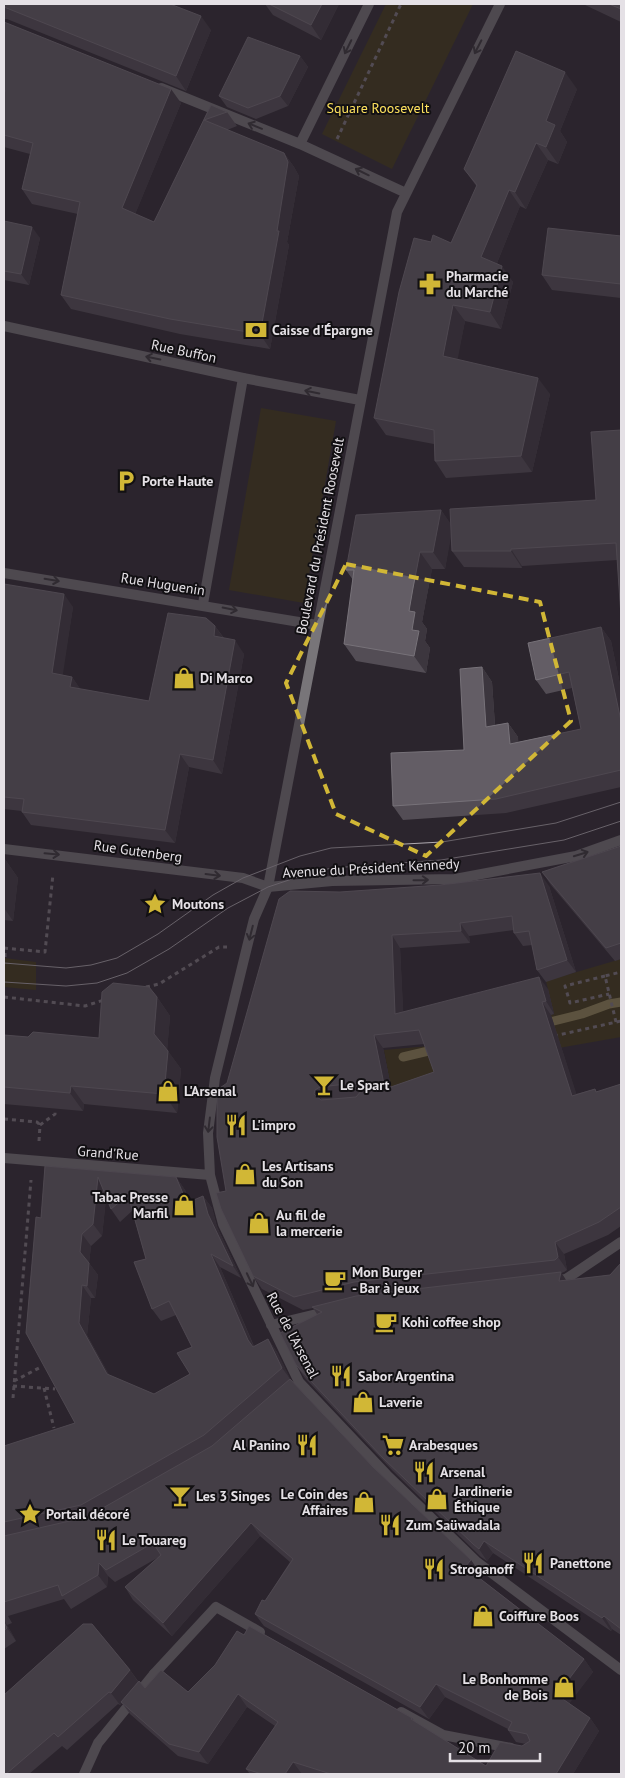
<svg xmlns="http://www.w3.org/2000/svg" width="625" height="1778" font-family="'PT Sans',sans-serif">
<style>
.green{fill:#3e3610}
.lines{fill:none;stroke-linecap:round;stroke-linejoin:round}
.stream{stroke:#978b54;stroke-width:9}
.path{stroke:#807b81;stroke-width:3;stroke-dasharray:4 4;stroke-linecap:butt}
.service{stroke:#787579;stroke-width:10}
.pedestrian{stroke:#787579;stroke-width:10}
.minor{stroke:#787579;stroke-width:10}
.tertiary{stroke:#787579;stroke-width:10}
.tram{stroke:#b0abb1;stroke-width:1}
.wall{fill:#534d55;fill-rule:evenodd}
.shaded-wall{fill:#3c363e}
.building{fill:#635d65;stroke:#777279;fill-rule:evenodd}
.oneway{stroke:#363337}
.marked{fill:none;stroke:#d1b736;stroke-width:4;stroke-dasharray:10 6;stroke-linejoin:round}
.labels{text-anchor:middle;stroke-width:4;stroke-linejoin:round;paint-order:stroke}
.park-label{font-size:14px;fill:#fce05d;stroke:#121013}
.poi-label{font-size:14px;font-weight:bold;fill:#e5e1e6;stroke:#121013;text-anchor:start}
.street-label{font-size:14px;fill:#e5e1e6;stroke:#121013}
</style>
<rect width="100%" height="100%" fill="#2b252d"/>
<path class="green" d="M386,4H473L392,169L322,134Z
M261,408L336,421L304,603L229,590Z
M4,958L36,962V990L4,987Z
M621,959V1037L536,1052L364,1103L390,1082L384,1050L429,1046L554,1014L546,981Z"/>
<g class="lines">
<path class="stream" d="M542,1024L582,1014L609,1004L621,1002
M403,1057L437,1049"/>
<path class="path" d="M337,139L401,4
M4,948L45,952L53,874
M5,957V948
M605,976L565,986L570,1003L609,994
M146,987L159,984L219,947H227
M4,997L85,1006L104,1000
M616,1022L605,976L621,972
M554,1036L621,1021
M4,1119L37,1122L40,1125
M39,1141L40,1125L55,1114V1111
M14,1381L39,1368
M13,1386L55,1389
M44,1388L54,1428
M13,1398L31,1180"/>
<path class="service" d="M203,604L243,378"/>
<path class="pedestrian" d="M268,887L254,919L247,947L215,1078L208,1133L210,1175L223,1224L299,1382L387,1475L477,1562L621,1670
M4,1158L210,1175
M553,1280L566,1279L621,1242
M271,1325L329,1311
M154,1674L216,1607L260,1632
M401,1712L443,1735L511,1748"/>
<path class="minor" d="M161,88L300,144L406,193
M300,144L369,4
M4,326L243,378L360,400
M4,573L317,625
M268,887L397,212L500,4
M84,1774L98,1743L154,1674"/>
<path class="tertiary" d="M4,849L243,878L268,887L332,881L455,879L576,856L621,840"/>
<path class="tram" d="M4,963L66,968L91,965L117,958L158,934L213,895L243,878L300,856L331,848L442,842L556,823L621,802
M4,982L66,986L97,983L127,973L169,949L228,908L268,887L310,873L332,868L441,860L564,840L621,821"/>
</g>
<path class="wall" d="M4,4L211,30L186,91L7,19H4Z
M265,4H339L321,40L273,15Z
M583,4H621V22Z
M4,22L181,103L135,214L154,222L211,105L227,112L237,126L227,130L284,153L294,167L299,176L287,242L289,245L270,349L180,334L71,309L61,295L78,214L32,204L22,189L30,154L4,147Z
M300,56L308,67L288,106L256,119L227,107L219,96Z
M577,89L560,131L567,142L558,164L548,160L526,209L520,206L497,263L513,282L501,329L465,321L457,359L550,394L532,472L446,478L435,461L434,444L386,435L374,418L431,242L451,243L477,187L464,169Z
M4,221L40,238L29,285L4,280Z
M621,236V298L552,290L542,275Z
M621,430V617L617,560L522,566V568L464,567L452,551L451,533L445,569H432L425,605L422,622L427,629L425,641L430,648L426,673L356,661L344,644L353,580L346,570L441,510L451,525L596,500Z
M4,584L73,607L62,675L72,677L80,689L149,701L215,626L224,638L244,654L222,774L189,767L175,843L31,825L22,812V811L4,809Z
M601,627L611,641L621,689V787L506,813L403,820L393,806L464,750L482,667L492,682L495,725L508,723L518,737V742L581,729L572,688L546,694L536,680Z
M621,846V959L615,961L551,885L542,872Z
M4,858L18,878L13,921L4,920Z
M549,886L576,972L546,982L537,970L532,945L523,946L514,933V930L469,936L470,943L400,948L403,1012L548,989L554,1014L551,1015L576,1094L595,1089L597,1092L621,1084V1226L608,1235L564,1254L567,1270L564,1272L561,1273L566,1280L610,1275L621,1263V1635L612,1629L611,1631L493,1553L487,1561L481,1557L392,1470L305,1378L296,1365L317,1314L313,1308L303,1310L262,1289L253,1276L226,1191L227,1083L340,892ZM424,1044L434,1072L391,1087L383,1048Z
M157,997L170,1016L167,1050L181,1069L177,1113L84,1104L83,1111L4,1104V1035L28,1037L99,1038Z
M45,1166L176,1177L185,1190L190,1202L203,1196L212,1208L217,1227L241,1278L220,1267L254,1346L268,1339L277,1352L290,1379L373,1467L471,1560L479,1572L477,1576L584,1659L593,1672L569,1703L590,1718L599,1731L573,1774H250L246,1769L275,1726L247,1707L208,1764L178,1756L130,1714L122,1703L120,1705L118,1704L67,1750L62,1746L29,1774H4V1695L83,1624H92L130,1670L138,1681H139L145,1688L161,1670L188,1692L215,1665L237,1631L244,1635L249,1626L412,1718L415,1722L486,1766L500,1742L522,1746L526,1744L516,1742L508,1730V1729L445,1697L429,1719L264,1626L255,1614L262,1600L265,1601L290,1562L260,1536L172,1636L133,1600L125,1587L159,1557L115,1582L108,1576L107,1587L71,1609L64,1599L8,1616L12,1623L7,1625L16,1641L4,1649V1446L75,1423L26,1333L36,1217L41,1218ZM106,1198L111,1209L120,1222L132,1211L146,1259L134,1262L152,1309L161,1321L176,1315L192,1347L177,1353L190,1374L154,1394L109,1375L87,1335L91,1298H95L98,1275L89,1263L91,1246L102,1236Z"/>
<path class="shaded-wall" d="M322,4H339L321,40L311,25Z
M201,16L211,30L186,91L176,76Z
M300,56L308,67L288,106L280,96Z
M565,72L577,89L560,131L567,142L558,164L546,147V121Z
M171,89L181,103L132,222L122,208Z
M536,143L548,160L526,209L515,192Z
M284,153L294,167L299,176L287,242L289,245L270,349L260,334L277,231Z
M509,190L520,206L493,273L481,257Z
M32,227L40,238L29,285L21,274Z
M502,266L513,282L501,329L490,312Z
M453,305L465,321L455,373L443,356Z
M538,378L550,394L532,472L521,456Z
M441,510L453,527L445,569L433,552Z
M511,549L522,566V568L511,551Z
M420,552L432,569L422,622L427,629L425,641L430,648L426,673L414,656L412,630L409,611Z
M64,594L73,607L61,687L52,673Z
M215,626L224,639L214,636Z
M601,627L611,641L621,689V721Z
M235,640L244,654L222,774L213,760Z
M482,667L492,682L496,741L486,727Z
M72,677L81,690L70,687Z
M508,723L518,737L520,759L510,744Z
M180,754L189,767L175,843L165,830Z
M4,858L18,878L13,921L4,908Z
M540,873L549,886L576,972L567,960Z
M460,923L469,936L470,943L461,931Z
M392,935L400,948L404,1026L395,1014Z
M539,977L548,989L554,1014L546,1001Z
M157,997L170,1016L167,1052L154,1034Z
M542,1002L551,1015L581,1108L572,1096Z
M374,1035L383,1048L394,1102L385,1089Z
M168,1051L181,1069L177,1113L164,1094Z
M71,1086L84,1104L83,1111L70,1093Z
M315,1090L324,1103L314,1094Z
M98,1177L107,1189L102,1236L93,1224Z
M176,1177L185,1190L196,1216L187,1203Z
M203,1196L212,1208L217,1227L241,1278L233,1266L208,1214Z
M82,1234L91,1246L89,1263L98,1275L95,1298L87,1286L80,1252Z
M555,1242L564,1254L567,1270L558,1257Z
M211,1254L220,1267L256,1352L248,1340Z
M561,1272L569,1285L559,1281Z
M82,1285L91,1298L87,1335L116,1387L107,1374L79,1323Z
M268,1339L277,1352L291,1380L282,1368Z
M251,1523L260,1536L172,1636L163,1623Z
M484,1541L493,1553L487,1561L479,1549Z
M471,1560L479,1572L474,1580L465,1567Z
M99,1563L108,1576L107,1587L98,1575Z
M604,1616L612,1629L611,1631L602,1618Z
M4,1620L7,1625L16,1641L7,1628L4,1622Z
M584,1659L593,1672L566,1708L557,1695Z
M130,1670L138,1682L120,1705L111,1693Z
M436,1684L445,1697L429,1719L420,1707Z
M238,1694L247,1707L208,1764L199,1752Z
M590,1718L599,1731L573,1774H556Z
M293,1762L302,1774H285Z"/>
<path class="building" d="M4,4H170L201,16L176,76L4,7Z
M269,4H322L311,25Z
M609,4H621V9Z
M4,22L171,89L122,208L154,222L211,105L227,112L204,120L284,153L288,162L277,231H279L260,334L170,319L61,295L80,202L22,189L33,143L4,135V96L5,90H4Z
M248,37L300,56L280,96L248,108L219,96Z
M516,51L565,72L546,121L555,125L546,147L536,143L515,192L509,190L481,257L502,266L490,312L453,305L443,356L538,378L521,456L435,461L434,430L374,418L399,292L414,238L431,242L433,235L451,243L477,185L464,169Z
M4,221L32,227L21,274L4,271Z
M548,228L621,236V284L542,275Z
M621,430V616L616,543L511,549V551H452L450,509L596,500L591,432Z
M441,510L433,552H420L413,588L409,611L415,612L412,630L419,631L414,656L344,644L354,570H346L356,515Z
M4,584L64,594L52,673L72,677L70,687L149,701L168,613L206,618L215,626L214,636L235,640L213,760L180,754L165,830L22,812L24,799L4,797Z
M601,627L621,721V770L496,799L393,806L391,753L464,750L460,669L482,667L486,727L508,723L510,744L581,729L569,672L536,680L528,643Z
M621,846V943L606,948L542,872Z
M540,873L567,960L537,970L529,931L514,933L512,916L460,923L461,931L392,935L395,1014L539,977L546,1001L542,1002L572,1096L595,1089L596,1092L621,1084V1207L599,1222L555,1242L558,1257L555,1260L354,1282L294,1297L253,1276L221,1209L216,1193L226,1191L217,1137V1090L227,1083L279,899L290,891L340,892L440,885ZM419,1030L434,1072L385,1089L374,1035ZM355,1083L360,1086L362,1090L356,1097L321,1100L314,1094L315,1090L320,1087Z
M113,983L149,987L157,997L154,1034L168,1051L164,1094L71,1086L70,1093L4,1087V1035L28,1037L33,1032L99,1038L102,992Z
M45,1166L176,1177L187,1203L203,1196L208,1214L233,1266L211,1254L248,1340L253,1347L268,1339L282,1368L204,1435L81,1505L4,1522V1446L75,1423L26,1333L36,1217L41,1218ZM98,1177L111,1209L128,1195L146,1259L134,1262L152,1309L169,1301L192,1347L177,1353L190,1374L154,1394L107,1374L79,1323L82,1285L87,1286L89,1263L80,1252L82,1234L93,1224Z
M621,1263V1629L604,1616L602,1618L484,1541L479,1549L473,1544L383,1458L296,1365L280,1333L322,1312L312,1307L356,1296L561,1272L559,1281L610,1275Z
M290,1379L373,1467L471,1560L465,1567L584,1659L557,1695L590,1718L556,1774H331L293,1762L285,1774H262L246,1769L278,1722L238,1694L199,1752L169,1744L121,1702L139,1681L145,1688L161,1670L188,1692L215,1665L237,1631L244,1635L249,1626L412,1718L411,1719L486,1766L500,1742L522,1746L530,1741L527,1734L508,1730L512,1722L436,1684L420,1707L255,1614L262,1600L265,1601L293,1559L251,1523L163,1623L125,1587L161,1555L153,1543L106,1570L99,1563L98,1575L62,1596L58,1585L4,1602V1536L87,1517L212,1446Z
M4,1622L7,1628L4,1631Z
M83,1624H92L130,1670L111,1693L109,1692L58,1737L54,1733L6,1774H4V1695Z"/>
<defs><path id="oneway-shaft" d="M-6 0H5M1.5-3L5.5 0L1.5 3" fill="none" stroke-width="1.6" stroke-linecap="round" stroke-linejoin="round" transform="scale(1.25)"/></defs>
<g class="oneway">
<use href="#oneway-shaft" transform="translate(348 47) rotate(116)"/>
<use href="#oneway-shaft" transform="translate(478 47) rotate(117)"/>
<use href="#oneway-shaft" transform="translate(255 126) rotate(-158)"/>
<use href="#oneway-shaft" transform="translate(362 172) rotate(-154)"/>
<use href="#oneway-shaft" transform="translate(153 358) rotate(-168)"/>
<use href="#oneway-shaft" transform="translate(312 392) rotate(-169)"/>
<use href="#oneway-shaft" transform="translate(52 580) rotate(9)"/>
<use href="#oneway-shaft" transform="translate(230 609) rotate(11)"/>
<use href="#oneway-shaft" transform="translate(52 854) rotate(5)"/>
<use href="#oneway-shaft" transform="translate(581 854) rotate(-17)"/>
<use href="#oneway-shaft" transform="translate(213 875) rotate(7)"/>
<use href="#oneway-shaft" transform="translate(421 880) rotate(-1)"/>
<use href="#oneway-shaft" transform="translate(251 933) rotate(104)"/>
<use href="#oneway-shaft" transform="translate(209 1125) rotate(97)"/>
<use href="#oneway-shaft" transform="translate(250 1280) rotate(65)"/>
</g>
<path d="M0 0H625V1778H0ZM346,564L540,602L571,721L426,856L336,814L286,683Z" fill="#2b252d" fill-opacity=".55" fill-rule="evenodd"/>
<path class="marked" d="M346,564L540,602L571,721L426,856L336,814L286,683Z"/>
<defs>
<g id="pharmacy-bare" transform="scale(1.725)"><path d="M-2-6h4v4h4v4h-4v4h-4v-4h-4v-4h4Z" fill="#d1b736" stroke="#121013" stroke-width="2.5" paint-order="stroke"/></g>
<g id="bank-bare" transform="scale(1.725)"><path d="M-6-4H6V4H-6ZM0-2.3a2.3 2.3 0 1 0 0 4.6a2.3 2.3 0 1 0 0-4.6Z" fill="#d1b736" stroke="#121013" stroke-width="2.5" paint-order="stroke"/></g>
<g id="parking-bare" transform="scale(1.725)"><path d="M-3.5-5.5H1a3.5 3.5 0 0 1 0 7H-1V5.5H-3.5ZM-1-3.4V-.6H.8a1.4 1.4 0 0 0 0-2.8Z" fill="#d1b736" stroke="#121013" stroke-width="2.5" paint-order="stroke"/></g>
<g id="shop-bare" transform="scale(1.725)"><path d="M-5-2.5h2.3a2.7 3.5 0 0 1 5.4 0H5L5.5 6h-11ZM-1.5-2.5h3a1.5 2.3 0 0 0-3 0Z" fill="#d1b736" stroke="#121013" stroke-width="2.5" paint-order="stroke"/></g>
<g id="sight-bare" transform="scale(1.725)"><path d="M0-6L1.8-2.2L6-1.7L2.9 1.2L3.7 5.4L0 3.3L-3.7 5.4L-2.9 1.2L-6-1.7L-1.8-2.2Z" fill="#d1b736" stroke="#121013" stroke-width="2.5" paint-order="stroke"/></g>
<g id="bar-bare" transform="scale(1.725)"><path d="M-6-5H6L.8 .8V4.5H3.5V6h-7V4.5H-.8V.8Z" fill="#d1b736" stroke="#121013" stroke-width="2.5" paint-order="stroke"/></g>
<g id="restaurant-bare" transform="scale(1.725)"><path d="M-5-6h1v4h1v-4h1v4h1v-4h1v5L-1.5 .5V6h-2V.5L-5-1ZM5-6V6H3V1.5H1.5Q1.5-4 5-6Z" fill="#d1b736" stroke="#121013" stroke-width="2.5" paint-order="stroke"/></g>
<g id="cafe-bare" transform="scale(1.725)"><path d="M-5.5-4.5H6V0H3Q3 3.5 0 3.5H-2.5Q-5.5 3.5-5.5 0ZM3-3.2v2h1.7v-2ZM-6 4.5H4V6H-6Z" fill="#d1b736" stroke="#121013" stroke-width="2.5" paint-order="stroke"/></g>
<g id="supermarket-bare" transform="scale(1.725)"><path d="M-6-5.5h2.5l.6 2H6L4.5 2H-2.5L-4.4-4H-6ZM-1.5 3.2a1.3 1.3 0 1 0 .1 0ZM3 3.2a1.3 1.3 0 1 0 .1 0Z" fill="#d1b736" stroke="#121013" stroke-width="2.5" paint-order="stroke"/></g>
</defs>
<g fill-rule="evenodd">
<use href="#pharmacy-bare" x="430" y="284"/>
<use href="#bank-bare" x="256" y="330"/>
<use href="#parking-bare" x="126" y="481"/>
<use href="#shop-bare" x="184" y="678"/>
<use href="#sight-bare" x="155" y="904"/>
<use href="#bar-bare" x="324" y="1085"/>
<use href="#shop-bare" x="168" y="1091"/>
<use href="#restaurant-bare" x="236" y="1125"/>
<use href="#shop-bare" x="245" y="1174"/>
<use href="#shop-bare" x="184" y="1205"/>
<use href="#shop-bare" x="259" y="1223"/>
<use href="#cafe-bare" x="335" y="1280"/>
<use href="#cafe-bare" x="386" y="1322"/>
<use href="#restaurant-bare" x="341" y="1376"/>
<use href="#shop-bare" x="363" y="1402"/>
<use href="#restaurant-bare" x="307" y="1445"/>
<use href="#supermarket-bare" x="393" y="1445"/>
<use href="#restaurant-bare" x="424" y="1472"/>
<use href="#bar-bare" x="180" y="1496"/>
<use href="#shop-bare" x="437" y="1499"/>
<use href="#shop-bare" x="364" y="1502"/>
<use href="#sight-bare" x="30" y="1514"/>
<use href="#restaurant-bare" x="390" y="1525"/>
<use href="#restaurant-bare" x="106" y="1540"/>
<use href="#restaurant-bare" x="533" y="1563"/>
<use href="#restaurant-bare" x="434" y="1569"/>
<use href="#shop-bare" x="483" y="1616"/>
<use href="#shop-bare" x="564" y="1687"/>
</g>
<g class="labels">
<g class="park-label">
<text x="378" y="113">Square Roosevelt</text>
</g>
<g class="poi-label">
<text x="446" y="281">Pharmacie<tspan x="446" dy="16">du Marché</tspan></text>
<text x="272" y="335">Caisse d'Épargne</text>
<text x="142" y="486">Porte Haute</text>
<text x="200" y="683">Di Marco</text>
<text x="172" y="909">Moutons</text>
<text x="340" y="1090">Le Spart</text>
<text x="184" y="1096">L'Arsenal</text>
<text x="252" y="1130">L'impro</text>
<text x="262" y="1171">Les Artisans<tspan x="262" dy="16">du Son</tspan></text>
<text x="168" y="1202" text-anchor="end">Tabac Presse<tspan x="168" dy="16">Marfil</tspan></text>
<text x="276" y="1220">Au fil de<tspan x="276" dy="16">la mercerie</tspan></text>
<text x="352" y="1277">Mon Burger<tspan x="352" dy="16">- Bar à jeux</tspan></text>
<text x="402" y="1327">Kohi coffee shop</text>
<text x="358" y="1381">Sabor Argentina</text>
<text x="379" y="1407">Laverie</text>
<text x="290" y="1450" text-anchor="end">Al Panino</text>
<text x="409" y="1450">Arabesques</text>
<text x="440" y="1477">Arsenal</text>
<text x="454" y="1496">Jardinerie<tspan x="454" dy="16">Éthique</tspan></text>
<text x="348" y="1499" text-anchor="end">Le Coin des<tspan x="348" dy="16">Affaires</tspan></text>
<text x="196" y="1501">Les 3 Singes</text>
<text x="46" y="1519">Portail décoré</text>
<text x="406" y="1530">Zum Saüwadala</text>
<text x="122" y="1545">Le Touareg</text>
<text x="550" y="1568">Panettone</text>
<text x="450" y="1574">Stroganoff</text>
<text x="499" y="1621">Coiffure Boos</text>
<text x="548" y="1684" text-anchor="end">Le Bonhomme<tspan x="548" dy="16">de Bois</tspan></text>
</g>
<g class="street-label">
<text transform="translate(184 351) rotate(12)" y="5">Rue Buffon</text>
<text transform="translate(320 536) rotate(-79)" y="5">Boulevard du Président Roosevelt</text>
<text transform="translate(163 584) rotate(9)" y="5">Rue Huguenin</text>
<text transform="translate(138 851) rotate(8)" y="5">Rue Gutenberg</text>
<text transform="translate(371 868) rotate(-3)" y="5">Avenue du Président Kennedy</text>
<text transform="translate(108 1153) rotate(4)" y="5">Grand'Rue</text>
<text transform="translate(293 1335) rotate(62)" y="5">Rue de l'Arsenal</text>
</g>
</g>
<rect width="625" height="1778" fill="none" stroke="#e5e1e6" stroke-width="10"/>
<path d="M450 1753v8h90v-8" fill="none" stroke="#e5e1e6" stroke-width="2.5"/>
<text x="458" y="1753" font-size="15" fill="#e5e1e6" stroke="#121013" stroke-width="4" paint-order="stroke">20 m</text>
</svg>
